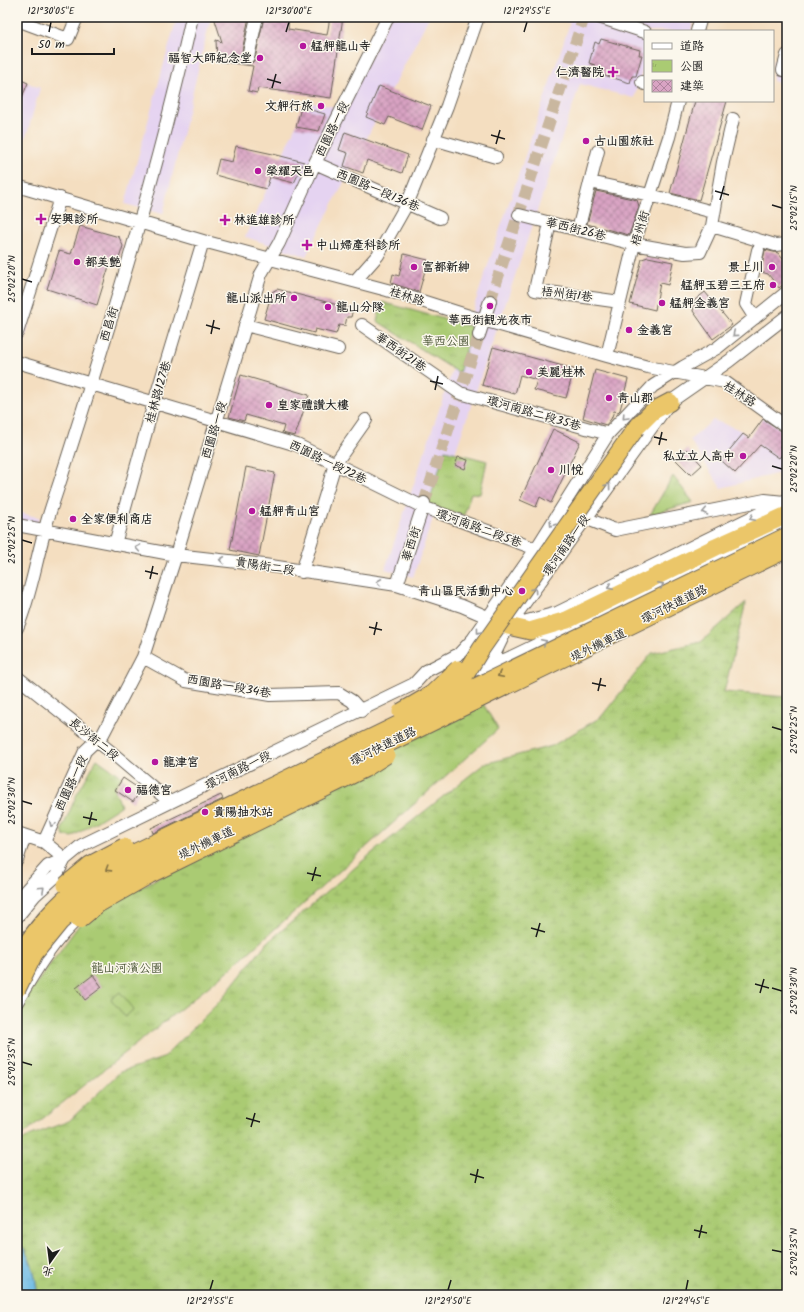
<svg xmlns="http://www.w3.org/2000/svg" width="804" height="1312" font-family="Kalam,'LXGW WenKai TC',sans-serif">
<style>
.built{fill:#e5d3f1}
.wetland{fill:url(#wetland-marsh);stroke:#637448}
.park{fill:url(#park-tufts);stroke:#637448}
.pitch{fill:#aacb73;stroke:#637448}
.water{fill:url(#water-ripples);stroke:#436b80}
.building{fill:url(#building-cross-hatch)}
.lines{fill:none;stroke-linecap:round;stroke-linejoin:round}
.minor-tunnel{stroke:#c9b79f;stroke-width:12;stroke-dasharray:12 6;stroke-linecap:butt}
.minor-casing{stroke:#686055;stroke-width:14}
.highway-casing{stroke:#686055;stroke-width:19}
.minor{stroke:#fff;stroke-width:12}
.highway{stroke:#ebc669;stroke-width:17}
.highway-bridge-casing{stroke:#686055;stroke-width:19;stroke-linecap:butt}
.highway-bridge{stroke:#ebc669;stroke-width:17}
.oneway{stroke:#999}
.oneway2{stroke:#847142}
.ticks{fill:none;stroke:#1c1c1c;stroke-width:1.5}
.poi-dot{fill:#b5179e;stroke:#fbf7ec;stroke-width:1.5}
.labels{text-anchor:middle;stroke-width:3;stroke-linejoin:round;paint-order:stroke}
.poi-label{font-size:12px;font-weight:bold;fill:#1c1c1c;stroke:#fbf7ec;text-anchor:start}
.street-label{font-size:12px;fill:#1c1c1c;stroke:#fbf7ec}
.park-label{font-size:12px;fill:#4e593a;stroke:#fbf7ec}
.neatline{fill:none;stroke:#1c1c1c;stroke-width:1.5}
.ticks-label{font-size:10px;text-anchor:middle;fill:#1c1c1c}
</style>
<defs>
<pattern id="wetland-marsh" width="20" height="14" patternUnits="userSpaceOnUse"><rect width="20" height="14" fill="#aacb73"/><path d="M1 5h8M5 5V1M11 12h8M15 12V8" fill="none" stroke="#92ae63"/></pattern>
<pattern id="park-tufts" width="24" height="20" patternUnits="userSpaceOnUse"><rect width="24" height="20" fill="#aacb73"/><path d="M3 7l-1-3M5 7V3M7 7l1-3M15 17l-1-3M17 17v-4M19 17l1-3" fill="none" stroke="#92ae63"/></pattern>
<pattern id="water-ripples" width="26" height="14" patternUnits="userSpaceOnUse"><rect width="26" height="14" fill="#6abae5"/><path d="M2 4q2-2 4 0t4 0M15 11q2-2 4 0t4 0" fill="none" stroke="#5b9fc4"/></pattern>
<pattern id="building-cross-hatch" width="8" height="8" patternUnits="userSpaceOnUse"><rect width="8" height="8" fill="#d9a3c3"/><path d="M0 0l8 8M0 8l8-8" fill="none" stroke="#af849e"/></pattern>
</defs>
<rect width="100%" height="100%" fill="#fbf7ec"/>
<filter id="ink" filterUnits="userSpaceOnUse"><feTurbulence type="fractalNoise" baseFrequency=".025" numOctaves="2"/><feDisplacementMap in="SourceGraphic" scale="8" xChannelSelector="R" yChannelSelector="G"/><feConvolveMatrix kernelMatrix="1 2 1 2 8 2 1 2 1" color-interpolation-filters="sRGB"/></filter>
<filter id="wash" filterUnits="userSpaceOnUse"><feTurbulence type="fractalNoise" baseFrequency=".012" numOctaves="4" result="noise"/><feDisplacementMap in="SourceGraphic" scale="16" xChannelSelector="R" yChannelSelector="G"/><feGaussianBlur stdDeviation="0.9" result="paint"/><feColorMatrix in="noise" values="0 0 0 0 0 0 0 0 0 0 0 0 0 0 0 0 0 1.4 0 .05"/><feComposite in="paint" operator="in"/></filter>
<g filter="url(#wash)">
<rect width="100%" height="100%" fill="#f4dec0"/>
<path class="built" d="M177,17H211L163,214L125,204Z
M390,17H429L306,256L245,237L307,101L344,109Z
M552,17H695L691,31H645V61L634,98L580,84L413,577L385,569L570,23Z
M773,60L787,64V85L773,81Z
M17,78L40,88L28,131L17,157Z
M17,322L29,325L17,368Z
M764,417L787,433V471L721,488L690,440L713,420L738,429L749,437Z
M17,512L40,518L36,524L17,520Z"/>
<path class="wetland" d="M746,602L724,692L787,697V1295H37C37,1277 30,1253 17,1241V1145L29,1136L69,1121L120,1072L163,1058L221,1000L266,944L372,853L484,764L552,746L601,717L652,653L701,642Z"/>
<path class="park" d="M382,302L473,327L459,373L377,321Z
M445,450L487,461L480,494L471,493L464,515L428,506Z
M673,476L693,502L650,515Z
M482,702L498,729L228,971L17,1139V1010L84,918Z
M97,759L122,777L114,787L121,806L72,837L64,836L62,829L77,794Z"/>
<path class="pitch" d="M120,992L134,1009L125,1017L111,999Z"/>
<path class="water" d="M17,1241C30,1253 37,1277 37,1295H17Z"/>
<g id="blocks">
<path class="building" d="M214,17H249L241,56L243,62L247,64L253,62L255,59L264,17H289L288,29L327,35L330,17H343L331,98L258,88L257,93L248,91L253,66L217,61L216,40L222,42Z
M601,39L640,50L639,55H642L636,76H632L630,83L594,72L595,65L589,63L595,42L599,44Z
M17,78L28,83L17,109Z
M379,86L431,106L422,130L389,117L385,125L366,117Z
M695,101H727L699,200L670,193Z
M301,107L325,114L319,131L296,127Z
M345,132L408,155L402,173L367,160L363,173L344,166L348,153L339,150Z
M236,146L273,154L304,162L294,183L270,177L266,189L215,175L219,159L232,162Z
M596,191L637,200L639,206L629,235L587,224Z
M80,226L119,237L123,246L117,265L110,263L97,305L47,289L59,251L71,254Z
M765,250L778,253L787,264V281L779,288L768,274L761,272Z
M404,254L428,260L419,292L391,283L393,274L399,276Z
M648,257L673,262L668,285L660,283L655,310L630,304L642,259Z
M277,289L353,309L351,317H347L345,326L339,325L336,334L315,329L314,333L264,319L272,292Z
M705,292L732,325L713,339L693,311L695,300Z
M493,347L574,369L566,398L534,390L537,380L520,375L515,394L482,385Z
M595,370L628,379L620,410L618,412L614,411L611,419L606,425L583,418Z
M241,375L309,395L295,436L282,433L284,426L246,415L244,421L229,417Z
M763,419L787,434L780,447L785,451L779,458L760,445L735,473L721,460L743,434L749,438Z
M553,429L580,442L551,503L540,497L536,507L520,500Z
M687,449L702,465L691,475L676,460Z
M458,457L468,460L465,469L455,465Z
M246,467L275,473L259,556L230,550Z
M123,778L141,790L133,802L115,790Z
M221,795L223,799L153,833L151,828Z
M93,975L102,987L85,1000L76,988Z"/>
</g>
</g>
<g filter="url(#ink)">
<use href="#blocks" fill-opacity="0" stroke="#686055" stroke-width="1"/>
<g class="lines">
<path class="minor-tunnel" d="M490,301L584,17
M424,503L479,335"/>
<g class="minor-casing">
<path id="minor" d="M599,17L645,32
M17,20L68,39L77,17
M697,31L701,17
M248,57L257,17
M783,70L787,55
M642,82L645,84
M433,139L496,157
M315,163L440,218
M590,182L650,195L713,212
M17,186L203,241L387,290L469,316L607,356L648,367L725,382L787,427
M519,215L634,244L685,253L700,252L712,226L723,162L733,119
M550,223L535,290L620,302
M712,226L775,245L787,244
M578,230L598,151
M355,281L378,255L408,202L447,106L478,17
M755,318L746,304L758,250
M245,325L338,349
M362,325L460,393L608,434
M17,333L60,198
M479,335L490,301
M607,356L634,244L669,137L678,101
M17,362L297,445L423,507L536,549
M585,518L615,530L765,500L784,502
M17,525L176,555L264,565L397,585L462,606L508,626L557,613L787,500
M115,544L154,403L203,241
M302,572L335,464L366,420
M397,585L424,503
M17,628C30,598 35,565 44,533C49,512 57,492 63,472C111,322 158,171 192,17
M143,657L186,681L270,695L339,693L352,701L361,711
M482,667L507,659L787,524
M463,674L482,667L496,651L508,626L670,402L729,361L787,316
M17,677L111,752L170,802
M17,833L44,842L65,859
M44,842L85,751L103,734L143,657L176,555L261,274L279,243L315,163L388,17
M17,860L25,836
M17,900L48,866L65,859L82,845L414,684L426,671L459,654L473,639L536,549L608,434L653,386L683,367L717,348L787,292
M17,917L35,895L56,876L65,859
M17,1002C36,969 54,939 83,914"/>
</g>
<g class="highway-casing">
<path id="highway" d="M636,428L653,411L670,402
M508,626L530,631L567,620L716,547L787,515"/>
</g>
<use href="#minor" class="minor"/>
<use href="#highway" class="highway"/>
<g class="highway-bridge-casing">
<path id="highway-bridge" d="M444,700L467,672L481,649L636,428
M401,712L432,694L458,669
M66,885L90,865L124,847
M79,920L98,904L149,875L364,769L386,755
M17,958C34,932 54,905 80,887C96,875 115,865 132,854L787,536
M17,989L34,954L60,922L90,895L139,865L787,549"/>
</g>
<use href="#highway-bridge" class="highway-bridge"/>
</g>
<defs><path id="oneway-chevron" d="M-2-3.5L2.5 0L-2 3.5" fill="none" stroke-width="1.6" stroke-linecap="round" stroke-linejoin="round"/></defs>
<g class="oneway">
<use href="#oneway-chevron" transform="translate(735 334) rotate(140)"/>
<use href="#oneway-chevron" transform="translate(625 417) rotate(133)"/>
<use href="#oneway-chevron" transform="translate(608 486) rotate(-54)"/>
<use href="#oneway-chevron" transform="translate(705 512) rotate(168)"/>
<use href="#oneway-chevron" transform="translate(752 518) rotate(154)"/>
<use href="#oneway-chevron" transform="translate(552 524) rotate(122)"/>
<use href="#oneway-chevron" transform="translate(138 548) rotate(-170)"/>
<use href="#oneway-chevron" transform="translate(222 560) rotate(-173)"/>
<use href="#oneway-chevron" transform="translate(379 582) rotate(-172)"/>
<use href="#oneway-chevron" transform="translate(661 585) rotate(-26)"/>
<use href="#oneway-chevron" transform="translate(610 587) rotate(154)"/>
<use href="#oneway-chevron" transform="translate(534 590) rotate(-55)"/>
<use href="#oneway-chevron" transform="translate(479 631) rotate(127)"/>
<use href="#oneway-chevron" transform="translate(544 642) rotate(-26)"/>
<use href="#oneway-chevron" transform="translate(52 824) rotate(114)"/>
<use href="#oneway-chevron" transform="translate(42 889) rotate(-43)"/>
</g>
<g class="oneway2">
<use href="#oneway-chevron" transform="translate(500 675) rotate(154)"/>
<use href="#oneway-chevron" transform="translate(108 869) rotate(148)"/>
</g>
</g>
<path class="ticks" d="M49,32L51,22M286,32L289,22M524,32L527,22M267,79L281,83M272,88L276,74M491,135L505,139M496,144L500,130M715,191L729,195M720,200L724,186M772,205L782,208M22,279L32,282M206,325L220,329M211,334L214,320M430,381L443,384M435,390L438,376M654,437L667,440M659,445L662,432M772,466L782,469M22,540L32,543M145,571L158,574M150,579L153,566M369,627L382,630M374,635L377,622M592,683L606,686M598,691L601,678M772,727L782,730M22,801L32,804M83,817L97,820M89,825L92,812M307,873L321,876M312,881L316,867M531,928L545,932M536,937L540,923M755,984L769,988M772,988L782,991M760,993L764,979M22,1062L32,1065M246,1118L260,1122M251,1127L255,1113M470,1174L484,1178M475,1183L478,1169M694,1230L707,1233M699,1238L702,1225M772,1250L782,1252M210,1290L213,1280M448,1290L451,1280M686,1290L688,1280"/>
<g class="poi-dot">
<circle cx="303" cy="46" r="4"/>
<circle cx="260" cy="58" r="4"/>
<path d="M611 66h4v4h4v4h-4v4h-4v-4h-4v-4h4z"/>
<circle cx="321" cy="106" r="4"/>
<circle cx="586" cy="141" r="4"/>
<circle cx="258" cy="171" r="4"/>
<path d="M39 213h4v4h4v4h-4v4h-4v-4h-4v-4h4z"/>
<path d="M223 214h4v4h4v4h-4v4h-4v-4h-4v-4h4z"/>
<path d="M305 239h4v4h4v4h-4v4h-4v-4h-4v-4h4z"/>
<circle cx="77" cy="262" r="4"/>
<circle cx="414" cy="267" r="4"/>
<circle cx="772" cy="267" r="4"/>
<circle cx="773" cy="285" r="4"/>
<circle cx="294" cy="298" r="4"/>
<circle cx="662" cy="303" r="4"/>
<circle cx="490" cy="306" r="4"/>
<circle cx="328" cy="307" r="4"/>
<circle cx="629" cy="330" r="4"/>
<circle cx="529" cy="372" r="4"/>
<circle cx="609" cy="398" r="4"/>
<circle cx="269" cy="405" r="4"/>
<circle cx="743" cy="456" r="4"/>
<circle cx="551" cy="470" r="4"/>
<circle cx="252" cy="511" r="4"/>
<circle cx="73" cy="519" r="4"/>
<circle cx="522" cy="591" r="4"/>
<circle cx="155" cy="762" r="4"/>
<circle cx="128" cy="790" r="4"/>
<circle cx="205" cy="812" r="4"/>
</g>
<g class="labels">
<g class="poi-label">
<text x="311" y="50">艋舺龍山寺</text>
<text x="252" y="62" text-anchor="end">福智大師紀念堂</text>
<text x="604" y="76" text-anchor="end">仁濟醫院</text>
<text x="313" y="110" text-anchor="end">文舺行旅</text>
<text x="594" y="145">古山園旅社</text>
<text x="266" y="175">榮耀天邑</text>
<text x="50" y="223">安興診所</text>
<text x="234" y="224">林進雄診所</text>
<text x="316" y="249">中山婦產科診所</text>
<text x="85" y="266">都美艷</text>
<text x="422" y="271">富都新紳</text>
<text x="764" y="271" text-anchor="end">景上川</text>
<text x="765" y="289" text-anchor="end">艋舺玉碧三王府</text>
<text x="286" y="302" text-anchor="end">龍山派出所</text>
<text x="670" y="307">艋舺金義宮</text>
<text x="336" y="311">龍山分隊</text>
<text x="490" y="324" text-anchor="middle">華西街観光夜市</text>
<text x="637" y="334">金義宮</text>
<text x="537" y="376">美麗桂林</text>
<text x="617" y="402">青山郡</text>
<text x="277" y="409">皇家禮讚大樓</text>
<text x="735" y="460" text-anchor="end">私立立人高中</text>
<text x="559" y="474">川悅</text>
<text x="260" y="515">艋舺青山宮</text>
<text x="81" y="523">全家便利商店</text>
<text x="514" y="595" text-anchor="end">青山區民活動中心</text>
<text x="163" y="766">龍津宮</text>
<text x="136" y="794">福德宮</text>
<text x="213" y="816">貴陽抽水站</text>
</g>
<g class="street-label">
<text transform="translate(332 129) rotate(-64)" y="4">西園路一段</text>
<text transform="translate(378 190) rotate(23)" y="4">西園路一段136巷</text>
<text transform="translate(640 228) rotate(-73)" y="4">梧州街</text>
<text transform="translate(576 229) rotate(14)" y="4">華西街26巷</text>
<text transform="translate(567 294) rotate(7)" y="4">梧州街1巷</text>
<text transform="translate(407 296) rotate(18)" y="4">桂林路</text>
<text transform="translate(109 324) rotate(-73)" y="4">西昌街</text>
<text transform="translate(401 352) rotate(35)" y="4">華西街21巷</text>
<text transform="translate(158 392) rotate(-74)" y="4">桂林路127巷</text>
<text transform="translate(740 394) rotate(33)" y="4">桂林路</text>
<text transform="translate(534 413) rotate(16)" y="4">環河南路二段35巷</text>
<text transform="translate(214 430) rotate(-73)" y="4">西園路一段</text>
<text transform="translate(328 462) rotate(26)" y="4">西園路一段72巷</text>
<text transform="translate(479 528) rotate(20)" y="4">環河南路二段5巷</text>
<text transform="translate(411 544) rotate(-72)" y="4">華西街</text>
<text transform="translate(566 545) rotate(-55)" y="4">環河南路一段</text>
<text transform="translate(265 566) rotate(9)" y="4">貴陽街二段</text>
<text transform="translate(674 604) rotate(-26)" y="4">環河快速道路</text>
<text transform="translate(598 645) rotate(-26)" y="4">堤外機車道</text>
<text transform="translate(229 686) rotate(10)" y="4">西園路一段34巷</text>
<text transform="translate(94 739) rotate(39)" y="4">長沙街二段</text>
<text transform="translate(383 746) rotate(-26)" y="4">環河快速道路</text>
<text transform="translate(238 770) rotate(-26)" y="4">環河南路一段</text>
<text transform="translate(71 783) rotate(-65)" y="4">西園路一段</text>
<text transform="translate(206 843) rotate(-26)" y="4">堤外機車道</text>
</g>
<g class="park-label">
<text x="446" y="345">華西公園</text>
<text x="127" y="972">龍山河濱公園</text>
</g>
</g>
<rect width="804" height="1312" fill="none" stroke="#fbf7ec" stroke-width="44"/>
<rect x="644" y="30" width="130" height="72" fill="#fbf7ec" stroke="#a29f99"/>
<rect x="652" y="43" width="20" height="6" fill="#ffffff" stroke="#a29f99"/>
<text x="680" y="50" font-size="12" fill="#1c1c1c">道路</text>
<rect x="652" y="60" width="20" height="12" fill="url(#park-tufts)" stroke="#a29f99"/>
<text x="680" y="70" font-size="12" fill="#1c1c1c">公園</text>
<rect x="652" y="80" width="20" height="12" fill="url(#building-cross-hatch)" stroke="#a29f99"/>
<text x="680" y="90" font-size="12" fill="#1c1c1c">建築</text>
<g transform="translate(50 1262) rotate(194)" stroke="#fbf7ec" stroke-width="3" paint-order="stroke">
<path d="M0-3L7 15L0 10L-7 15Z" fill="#1c1c1c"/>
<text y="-6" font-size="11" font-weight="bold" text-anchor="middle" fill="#1c1c1c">北</text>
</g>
<path d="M32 48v6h82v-6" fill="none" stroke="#1c1c1c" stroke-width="2"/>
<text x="38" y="48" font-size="12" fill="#1c1c1c" stroke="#fbf7ec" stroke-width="3" paint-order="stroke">50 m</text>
<rect x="22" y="22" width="760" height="1268" class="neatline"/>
<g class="ticks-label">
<text x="51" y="14">121°30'05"E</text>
<text x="289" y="14">121°30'00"E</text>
<text x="527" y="14">121°29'55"E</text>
<text transform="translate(793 208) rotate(-90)" y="4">25°02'15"N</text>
<text transform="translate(11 279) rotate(-90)" y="4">25°02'20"N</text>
<text transform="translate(793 469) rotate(-90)" y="4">25°02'20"N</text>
<text transform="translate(11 540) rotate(-90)" y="4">25°02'25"N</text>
<text transform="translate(793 730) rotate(-90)" y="4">25°02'25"N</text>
<text transform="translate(11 801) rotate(-90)" y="4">25°02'30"N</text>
<text transform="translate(793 991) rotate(-90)" y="4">25°02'30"N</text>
<text transform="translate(11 1062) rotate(-90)" y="4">25°02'35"N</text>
<text transform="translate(793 1252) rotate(-90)" y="4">25°02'35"N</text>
<text x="210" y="1304">121°29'55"E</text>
<text x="448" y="1304">121°29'50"E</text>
<text x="686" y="1304">121°29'45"E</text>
</g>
</svg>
